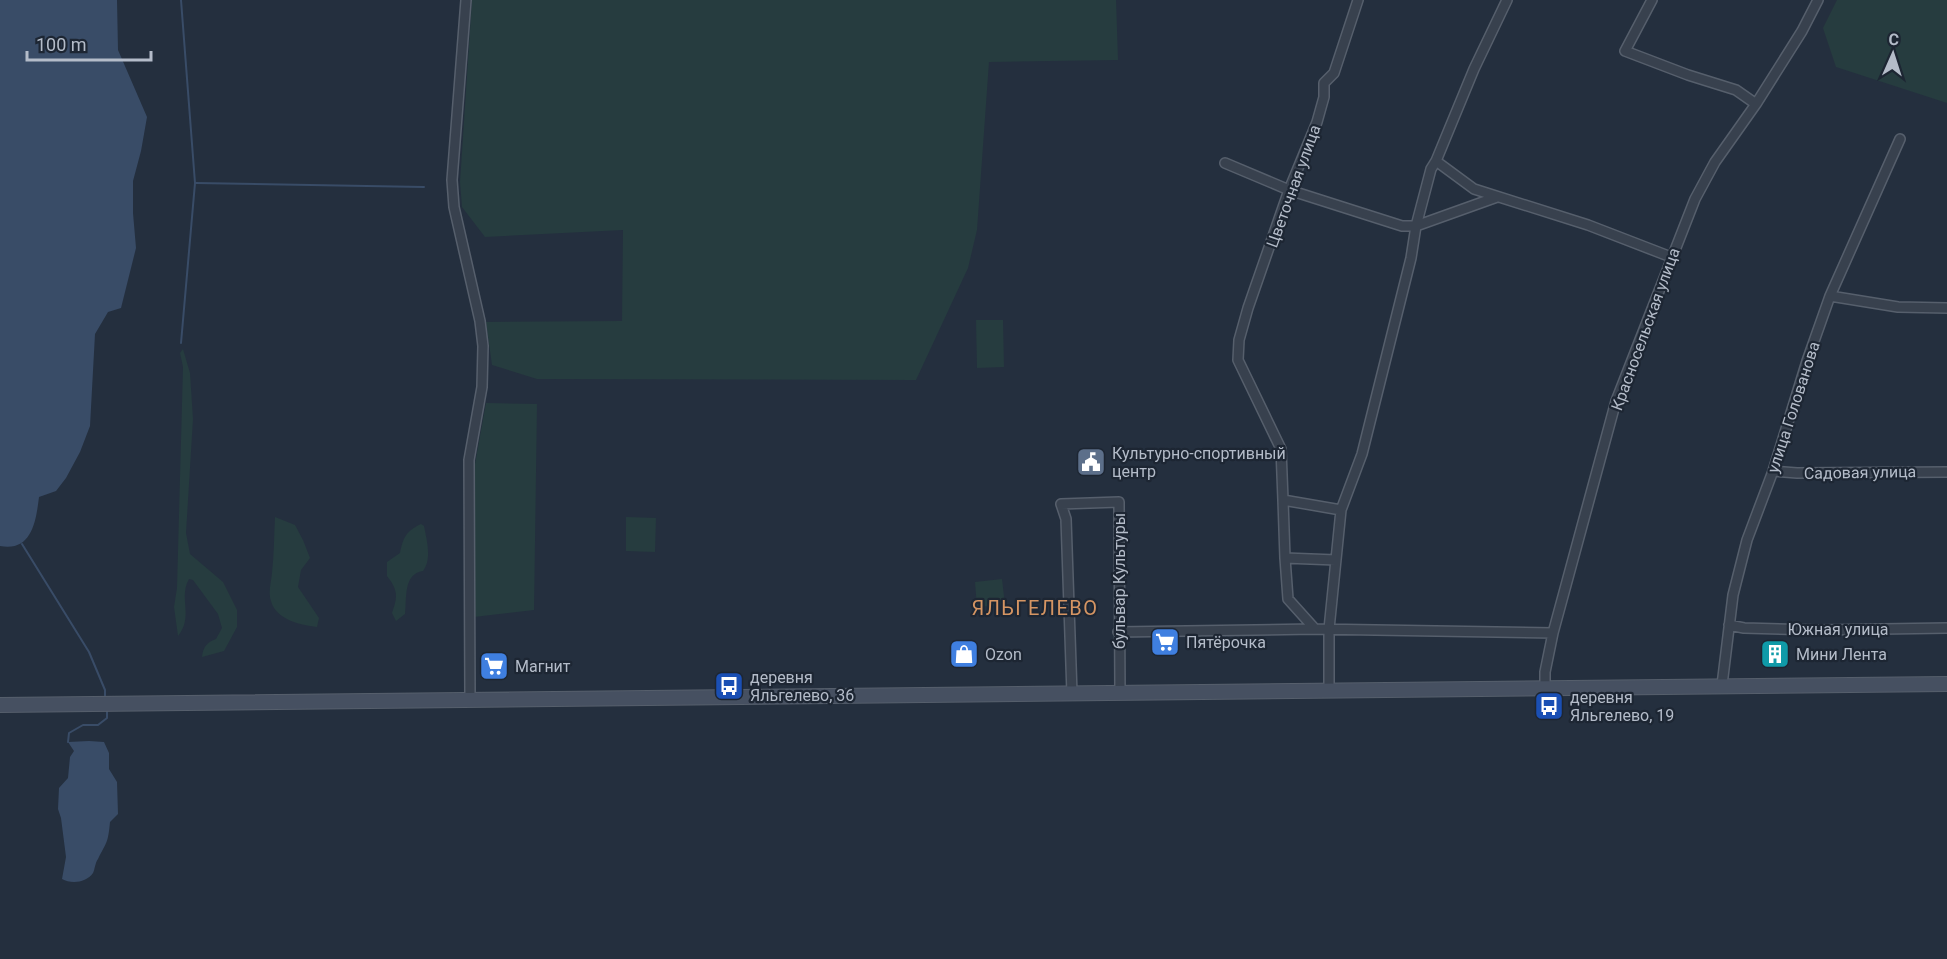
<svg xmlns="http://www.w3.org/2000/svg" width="1947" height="959" font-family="Roboto,sans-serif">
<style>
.green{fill:#263c3f}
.water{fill:#394c67}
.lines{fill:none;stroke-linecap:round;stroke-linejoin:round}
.stream{stroke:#394c67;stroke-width:2}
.minor-casing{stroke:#565f6c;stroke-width:12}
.secondary-casing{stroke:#565f6c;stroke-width:16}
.minor{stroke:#38414e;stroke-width:9}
.secondary{stroke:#465061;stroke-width:14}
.labels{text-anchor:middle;stroke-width:4.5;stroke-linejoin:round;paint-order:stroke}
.street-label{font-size:16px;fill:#b4bcc9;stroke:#1d2633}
.poi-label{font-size:16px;fill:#b4bcc9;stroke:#1d2633;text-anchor:start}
.quarter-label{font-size:20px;letter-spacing:1.5px;fill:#d59563;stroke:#1d2633}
</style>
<rect width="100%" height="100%" fill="#242f3e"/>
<path class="green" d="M472,0H1116L1118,60L989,62L977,230L968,268L916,380L537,379L492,365L486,322L622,321L623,230L485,237L462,207L460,182Z
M1837,0H1947V103L1836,67L1823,28Z
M976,320H1003L1004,367L977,368Z
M183,349L190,373L193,419L186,533L190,554L223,582L237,610V627L224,651L202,657C203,647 207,642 216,639L222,628L218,614L193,580L189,579C178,598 194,616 178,636L174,607L177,588L183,367L180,353Z
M486,403L537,404L534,610L474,617L475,464Z
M275,517L295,525L303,540L310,558L301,570L298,587L319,618L317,627C301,625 276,620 271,601C268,592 271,583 272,573C274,555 274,536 275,517Z
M626,517L656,518L655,552L626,551Z
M421,524L424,526C427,541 432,559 423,571C403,574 407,598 405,614L396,621L392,613C398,596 398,590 387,576V562L400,553C403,538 406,531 421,524Z
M1002,579L1005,605L977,607L975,582Z"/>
<path class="water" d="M0,0H117L118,50L147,117L141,151L133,181V213L136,248L121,308L108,312L95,334L90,426L80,452L66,478L56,491L39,497C36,521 32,552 0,546Z
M89,741L104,742L109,753V769L117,782L118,814L110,822C108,843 107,841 98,859C95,863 95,869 93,873C86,883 71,884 62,879L66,857L61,818L58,809L59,788L68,778L70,757L74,751L68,742Z"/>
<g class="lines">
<path class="stream" d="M181,0L195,183L181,343
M196,183L424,187
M22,544L89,652L105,690V696
M68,742L69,733L83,725H98L107,718V711"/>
<g class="minor-casing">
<path id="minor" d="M466,0L452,180L454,207L480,321L483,346L482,387L469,460L470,699
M1507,0L1474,69L1436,161L1474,189L1588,225L1671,257
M1652,0L1625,51L1688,75L1736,90L1756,104
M1225,163L1289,190L1402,226H1416L1497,197
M1830,296L1898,307L1947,308
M1773,471L1797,473L1947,472
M1283,500L1285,558L1336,560
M1341,510L1283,500L1281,449L1238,360L1239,340L1248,308L1289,190L1317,122L1324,97V83L1334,73L1358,0
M1285,558L1288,599L1315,629L1553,633
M1729,625L1744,628L1818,630L1947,628
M1118,632L1315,629
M1722,685L1733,595L1747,540L1773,471L1807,361L1830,296L1900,139
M1545,687V672L1553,633L1616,401L1695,199L1715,162L1756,104L1802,31L1818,0
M1329,690V629L1341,510L1362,454L1411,258L1416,226L1431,169L1436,161
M1072,694L1066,519L1061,504L1119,502L1120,693"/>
</g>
<g class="secondary-casing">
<path id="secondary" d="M0,705L1947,684"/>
</g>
<use href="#minor" class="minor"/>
<use href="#secondary" class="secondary"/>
</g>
<defs>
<g id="civic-square" transform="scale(1.5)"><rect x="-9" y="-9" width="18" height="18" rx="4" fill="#5c6f8a" stroke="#1d2633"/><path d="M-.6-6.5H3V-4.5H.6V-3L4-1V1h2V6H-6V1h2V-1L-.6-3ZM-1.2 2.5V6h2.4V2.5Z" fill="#fff"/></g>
<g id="supermarket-square" transform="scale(1.5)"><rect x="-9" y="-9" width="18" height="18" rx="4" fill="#3f7fe0" stroke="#1d2633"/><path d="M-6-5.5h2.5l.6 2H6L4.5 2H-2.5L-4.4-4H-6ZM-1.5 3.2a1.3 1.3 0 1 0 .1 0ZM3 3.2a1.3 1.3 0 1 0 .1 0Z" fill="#fff"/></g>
<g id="shop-square" transform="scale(1.5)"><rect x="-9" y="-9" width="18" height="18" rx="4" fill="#3f7fe0" stroke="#1d2633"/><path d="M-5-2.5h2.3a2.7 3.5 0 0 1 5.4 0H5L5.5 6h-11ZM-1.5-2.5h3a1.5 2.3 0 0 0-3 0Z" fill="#fff"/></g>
<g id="building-square" transform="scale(1.5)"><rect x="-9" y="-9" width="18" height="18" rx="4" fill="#0f9aa8" stroke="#1d2633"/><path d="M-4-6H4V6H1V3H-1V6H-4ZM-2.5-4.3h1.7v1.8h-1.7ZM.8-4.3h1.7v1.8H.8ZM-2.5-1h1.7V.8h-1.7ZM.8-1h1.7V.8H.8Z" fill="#fff"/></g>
<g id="bus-square" transform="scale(1.5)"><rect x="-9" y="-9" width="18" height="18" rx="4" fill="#1a4fb4" stroke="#1d2633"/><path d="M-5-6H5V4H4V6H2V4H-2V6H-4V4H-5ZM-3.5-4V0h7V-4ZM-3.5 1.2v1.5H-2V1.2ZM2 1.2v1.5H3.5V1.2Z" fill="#fff"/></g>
</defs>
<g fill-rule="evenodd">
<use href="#civic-square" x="1091" y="462"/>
<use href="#supermarket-square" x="1165" y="642"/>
<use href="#shop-square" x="964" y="654"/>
<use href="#building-square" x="1775" y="654"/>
<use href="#supermarket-square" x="494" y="666"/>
<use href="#bus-square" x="729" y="686"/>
<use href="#bus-square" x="1549" y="706"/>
</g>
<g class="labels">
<g class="street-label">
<text transform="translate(1293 186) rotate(-70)" y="6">Цветочная улица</text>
<text transform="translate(1645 329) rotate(-70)" y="6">Красносельская улица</text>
<text transform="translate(1793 407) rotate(-72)" y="6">улица Голованова</text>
<text transform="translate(1860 472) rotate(-1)" y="6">Садовая улица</text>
<text transform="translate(1119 581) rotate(-90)" y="6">бульвар Культуры</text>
<text x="1838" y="635">Южная улица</text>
</g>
<g class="poi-label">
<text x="1112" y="459">Культурно-спортивный<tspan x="1112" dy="18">центр</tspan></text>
<text x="1186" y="648">Пятёрочка</text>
<text x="985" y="660">Ozon</text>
<text x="1796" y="660">Мини Лента</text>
<text x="515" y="672">Магнит</text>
<text x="750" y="683">деревня<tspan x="750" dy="18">Яльгелево, 36</tspan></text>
<text x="1570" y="703">деревня<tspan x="1570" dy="18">Яльгелево, 19</tspan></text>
</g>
<g class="quarter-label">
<text x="1035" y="615">ЯЛЬГЕЛЕВО</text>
</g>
</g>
<g transform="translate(1893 54) rotate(3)" stroke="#1d2633" stroke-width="4.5" paint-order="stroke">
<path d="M0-4.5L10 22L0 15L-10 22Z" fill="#b4bcc9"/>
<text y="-9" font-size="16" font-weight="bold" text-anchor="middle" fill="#b4bcc9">С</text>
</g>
<path d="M27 51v9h124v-9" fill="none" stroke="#b4bcc9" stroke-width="3"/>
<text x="36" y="51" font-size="18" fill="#b4bcc9" stroke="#1d2633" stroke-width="4.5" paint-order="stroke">100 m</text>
</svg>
